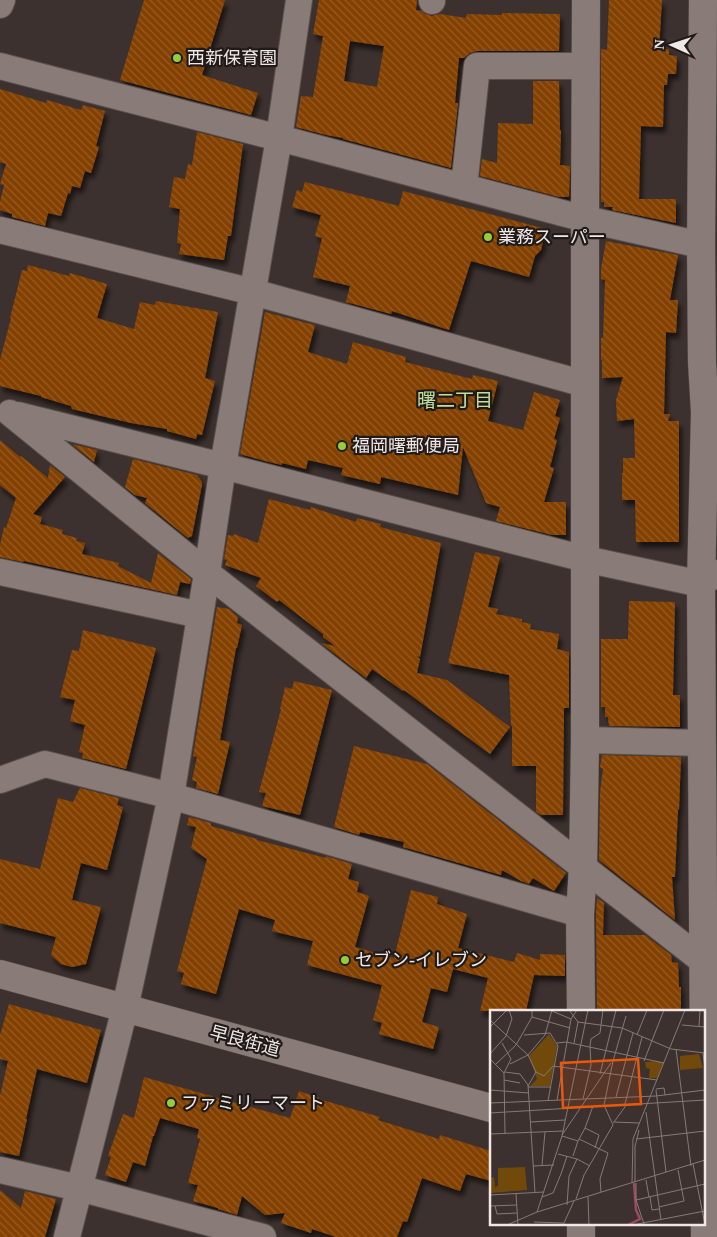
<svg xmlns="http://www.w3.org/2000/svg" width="717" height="1237" font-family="'Times New Roman','Noto Sans JP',serif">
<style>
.building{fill:url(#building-back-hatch);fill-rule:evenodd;filter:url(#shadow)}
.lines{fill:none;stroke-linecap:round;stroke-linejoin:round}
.street-casing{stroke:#584f4c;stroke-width:28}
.secondary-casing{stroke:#584f4c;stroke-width:29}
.street{stroke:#897b78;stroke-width:26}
.secondary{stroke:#897b78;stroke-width:28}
.poi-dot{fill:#97cc39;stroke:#201a19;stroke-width:2}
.labels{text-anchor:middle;stroke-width:4.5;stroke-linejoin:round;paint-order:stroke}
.poi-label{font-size:18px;fill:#efe8e6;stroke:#201a19;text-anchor:start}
.street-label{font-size:18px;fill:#efe8e6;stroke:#201a19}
.neighbourhood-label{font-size:19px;fill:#c0df98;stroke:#201a19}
.inset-river{fill:none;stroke:#9b4964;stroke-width:2.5}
.inset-road{fill:none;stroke:#847a78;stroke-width:1}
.view{fill:#e8590c;fill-opacity:0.15;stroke:#e8590c;stroke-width:2.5}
.inset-edge{fill:none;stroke:#efe8e6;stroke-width:2.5}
</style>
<defs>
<pattern id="building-back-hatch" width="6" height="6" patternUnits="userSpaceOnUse" patternTransform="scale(1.25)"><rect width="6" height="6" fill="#834100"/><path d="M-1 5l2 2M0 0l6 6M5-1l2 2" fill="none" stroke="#955c25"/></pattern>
<filter id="shadow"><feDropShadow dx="3" dy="5.5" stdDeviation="2.5" flood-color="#0009"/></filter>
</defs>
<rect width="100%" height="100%" fill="#3c312e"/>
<path class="building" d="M144,0H225L202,75L258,93L251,115L120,80Z
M319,0H417L416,10L422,11L425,14L432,16L440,14L466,18L467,14L502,15V13L560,14L559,51H477L470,53L464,58H459L455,103H458L451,168L343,139V138L326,135L296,127L301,96L313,97L323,36L313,34ZM350,41L384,46L377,87L344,81Z
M609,0H662L659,49H669V55L677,56L676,74H668L667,85H664L663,127L641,126L639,199H676V223L612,210L613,207H604V202H601V49L607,50Z
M533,81H559L560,130H561L560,165L570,166L569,197H559L480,176L482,159L497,163L498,123L533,124Z
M0,89L46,103L47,100L81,110L83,105L105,111L96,146L99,147L91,173L85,171L80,188L72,186L70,194L68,193L61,216L48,213L45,226L12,217V214L0,210V202L4,185L0,184L6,164L0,162Z
M197,132L243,144L231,236H228L224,260L179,254L181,244L177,243L180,209L169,207L174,177L185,179L188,164L192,165Z
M305,182L399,206L403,191L546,229L541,250L535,256L529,277L471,261L449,330L392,311L391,314L346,302L350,286L313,277L322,238L315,236L321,215L292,207L297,190L302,192Z
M606,241L678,255L670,300H678L676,333L666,332L664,414H670L668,421H679V542H636L635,500H622V473H623V458H635L634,419L617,421L616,400L623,377L602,378V360H601V338H603L605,280L601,279V269Z
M28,265L69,276L70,273L107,284L97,318L134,329L140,302L155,305L156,301L218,312L205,378L215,381L202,435L197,434L196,439L167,431V429L131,423L72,409L71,406L41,397V396L0,386V360L11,318H10L22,270L27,271Z
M265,312L315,325L308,352L347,364L353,342L406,357L405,362L472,379L473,375L498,381L488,421L523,430L534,392L560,400L555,416L560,418L554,439L557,440L550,467L554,468L544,502H566V535H552L496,521L500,507L486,503L463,447L458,495L381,477L380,484L341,475L343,468L308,460L306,469L282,463V465L265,461L240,454Z
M0,440L20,457L21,456L48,478L50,465L65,477L33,514L42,517L40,524L63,530L62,534L77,538L76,541L85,543L82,554L119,563L118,566L151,583L158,553L191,579L190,584L180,582L177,595L24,561L23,562L0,557V545L4,527L6,528L16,498L0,485Z
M72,444L97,450L94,462Z
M133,459L197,475L202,482V485L192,536L188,538L145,503L147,498L135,495L125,487Z
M269,499L310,510L311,507L356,522L357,518L381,524L380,527L441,543L420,657L416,656L420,659L417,673L447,680L510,727L490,754L404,690L403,691L372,669L366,678L321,643L335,646L323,637V634L279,600L277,602L256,586L261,578L225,565L227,560L224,559L228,535L233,536L234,534L258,543Z
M475,552L500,557L488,607L498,609L496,614L522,619V622L531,624L530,629L559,634L557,649L569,652V708H564L563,815H541L536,812V766H512V725L511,726L509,675L448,663Z
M629,601L675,602L673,695H680V727L609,726L608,717H605V707H601V639H628Z
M217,607L229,609L238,617L237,623L242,625L237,648H236L220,740L230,742L218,794L196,788L197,782L192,780L197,757L193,756Z
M83,630L156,648L126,769L82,758L83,753L79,752L85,725L70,721L75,700L60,697L72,650L79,651Z
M294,681L332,690L300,815L262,806L266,793L259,792L281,709H280L285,687L292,689Z
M354,746L427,764L566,873L554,891L533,878L529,884L521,881L502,870L501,875L403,847L404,842L360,832L359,835L334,827Z
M602,755L681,757L679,810H678L675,877H672L675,920L599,860L600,792L603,769L600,767Z
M80,788L119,798L117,805L123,807L107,870L81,863L72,900L101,907L86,964L72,967L61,964L51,955L56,937L0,923V859L40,869L58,798L73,802Z
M189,817L211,823V826L257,839V840L326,858V856L352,864L348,879L359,882L357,892L369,896L355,947L394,958L411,890L438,897L437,904L467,914L458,948L514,962L517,953L540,960V954L565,955V976L534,975L526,1011H480L488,978L453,969L447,992L431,988L422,1022L439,1027L433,1049L379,1034L382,1023L373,1020L382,985L307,965L313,941L272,931L275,920L239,909L216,994L181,984L184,973L177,971L207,859L191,848L196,827L187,825Z
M597,898L604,903L603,935H645L671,955L672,962L678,963L679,987H681V1011L597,1009L596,914Z
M9,1004L101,1030L87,1083L37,1069L26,1119H27L19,1156L0,1152V1096L8,1061L0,1059V1035Z
M144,1077L290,1118L299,1091L319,1098V1099L380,1117L378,1120L439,1139L440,1135L491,1151V1181L466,1174L460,1191L422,1178L407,1222L403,1221L397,1237H336L312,1229L311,1233L281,1223L285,1213L265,1215L242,1196L237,1215L218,1209V1208L193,1201L198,1185L188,1183L200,1139L197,1138L199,1129L160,1118L154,1136H153L145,1166L133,1162L126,1182L105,1175L111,1157L108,1156L123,1114L134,1118Z
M0,1190L21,1208L25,1191L56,1199L45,1237H0Z"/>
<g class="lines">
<g class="street-casing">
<path id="street" d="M432,1V0
M0,5L2,0
M0,66L279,138L585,219L701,245
M464,187L477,66H586
M0,230L253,292L585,384
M10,413L207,573L717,972
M18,415L223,466L585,559L701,584L717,573
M0,572L200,615
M585,740L702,743
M0,780L45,764L171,796L580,914
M0,1170L79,1188L263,1237
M67,1237L125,1008L171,796L207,573L223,466L279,138L299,0"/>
</g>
<g class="secondary-casing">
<path id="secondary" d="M703,0L701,245L702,362L705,413L701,584L705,1237
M0,974L491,1108
M581,1011L580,914L583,867L585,740V219L586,0
M581,1223V1237"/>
</g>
<use href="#street" class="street"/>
<use href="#secondary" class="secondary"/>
</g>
<g class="poi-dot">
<circle cx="177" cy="58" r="5"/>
<circle cx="488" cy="237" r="5"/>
<circle cx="342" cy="446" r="5"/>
<circle cx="345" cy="960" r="5"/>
<circle cx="171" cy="1103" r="5"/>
</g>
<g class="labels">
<g class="poi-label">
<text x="187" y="64">西新保育園</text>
<text x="498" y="243">業務スーパー</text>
<text x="352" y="452">福岡曙郵便局</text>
<text x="355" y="966">セブン-イレブン</text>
<text x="181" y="1109">ファミリーマート</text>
</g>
<g class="street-label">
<text transform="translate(245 1041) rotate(15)" y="6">早良街道</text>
</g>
<g class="neighbourhood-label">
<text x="455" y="407">曙二丁目</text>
</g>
</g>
<g transform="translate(490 1010)">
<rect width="215" height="215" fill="#3c312e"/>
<path d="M209,44L213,58L190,60V46ZM168,51L173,53L167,68H159L160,59L156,58L155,52ZM35,157L37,180L0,183V168L4,167L5,177L8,176V158Z" fill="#714a0b"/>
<path d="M59,24L67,36L60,76H40L47,69L39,46Z" fill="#714a0b"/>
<path class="inset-river" d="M138,215L150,209L146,200L144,173"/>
<path class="inset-road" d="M42,0V7L80,18M79,0L88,12L132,18L181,39L215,43M62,1L81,9M0,10L38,45L46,62L38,76M192,15L215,17M209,16L210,0M0,17L17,0M34,25L60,23L68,36L58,91M147,25L157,0M12,33L21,49L14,63L15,124M67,33L76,32L174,53M84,33L88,12M186,39L201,156M213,43L215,59M0,44L16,26L22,9L19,0M0,49L14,63M154,51L174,0M6,54L26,35L42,7M20,54L38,45L55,25L62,0M15,62L30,64L38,75L45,183M46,62L54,66L63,56L167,70M110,64L126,0M14,70L30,73M38,77H60M166,79L174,78L175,85M0,80L39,83M166,80L176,162M126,87L143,23M93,89L101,55L100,36L101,29L110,23L113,0M67,90L81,9L87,0M0,93L166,86L215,80M135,94L152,27M156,102L171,210M0,103L215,90M40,112L75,110M123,112L149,113M124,112L137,94M95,118L103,96M0,124L73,121M72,125L121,53M72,126L88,131L95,118L109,125L105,138M89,129L118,143L110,169L111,182M146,129L215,121M68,144L87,149M83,146L88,131M203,154L215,215M52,155L55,122M43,156L64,155M71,164L77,146M156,170L159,187M145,172V137L149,120M142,173L143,129L195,0M146,173V190M26,184L28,215M0,185L54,182M52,187L63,183L71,164M98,187L99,215M160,187L162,200L169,199M86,189L94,165L123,115L114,95L123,51L136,6M77,195L79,166L87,149L100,156M0,196L27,195M5,196L7,204L27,203M169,197L194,191L188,160M47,202L72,126L98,0M44,212L73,213M154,214L146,190L215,174M17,215L47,202L215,150M73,215L84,191M142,215L215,201"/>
<path class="view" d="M148,49L151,94L73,98L71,53Z"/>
<rect width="215" height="215" class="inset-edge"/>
</g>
<g transform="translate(672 45) rotate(273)" stroke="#201a19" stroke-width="4" paint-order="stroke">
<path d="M0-4L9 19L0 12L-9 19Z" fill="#efe8e6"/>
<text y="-8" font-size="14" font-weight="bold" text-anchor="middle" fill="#efe8e6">N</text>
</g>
</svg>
